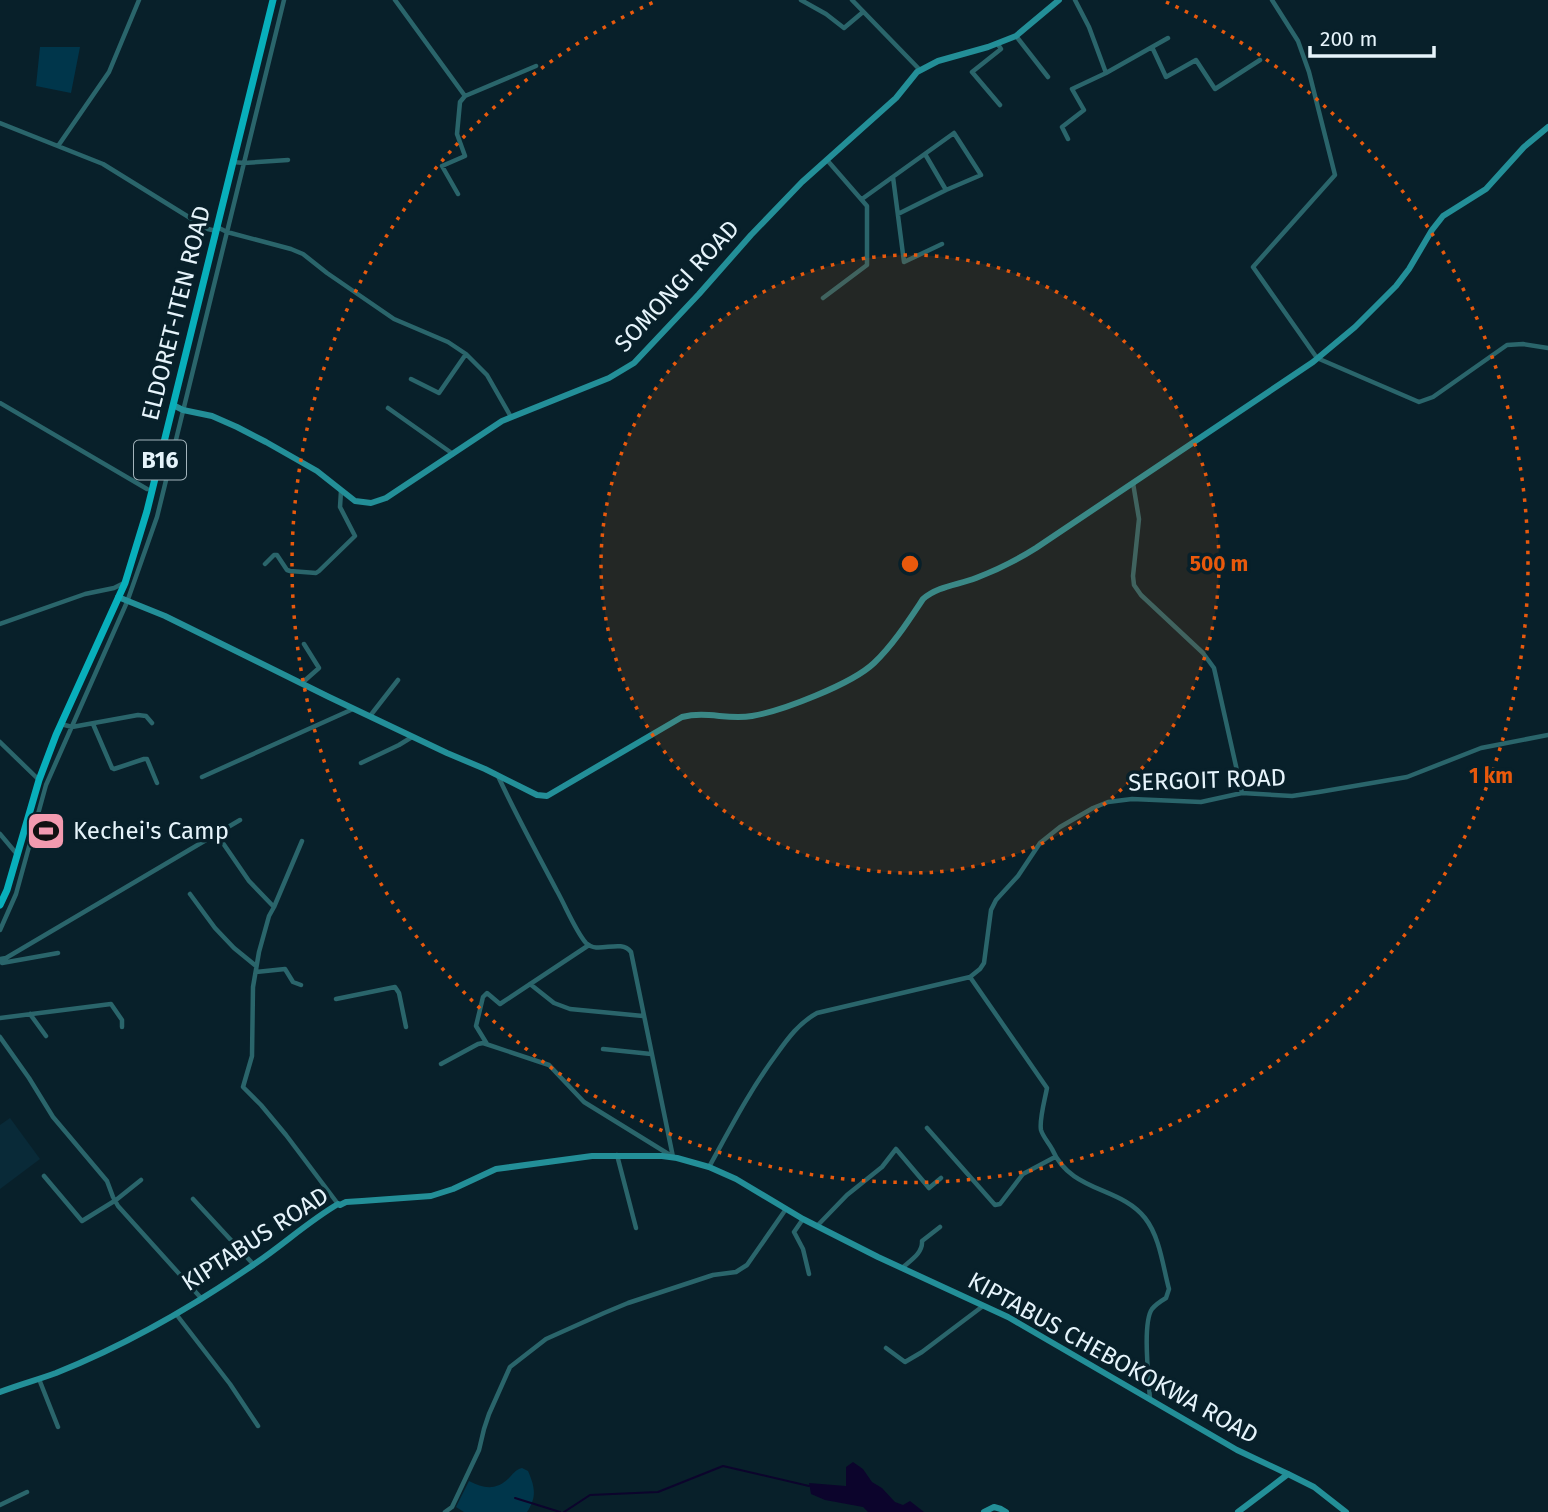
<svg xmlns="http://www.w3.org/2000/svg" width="1548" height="1512" font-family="'Fira Sans',sans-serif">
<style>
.built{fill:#092a38}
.green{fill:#00364b}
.water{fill:#0c042c}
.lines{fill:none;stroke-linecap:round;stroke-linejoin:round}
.stream{stroke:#0c042c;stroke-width:2}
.street{stroke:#2a656b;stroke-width:4.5}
.secondary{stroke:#238f98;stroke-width:6}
.primary{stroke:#08afbb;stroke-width:7}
.ring{fill:none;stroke:#e8590c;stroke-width:3.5;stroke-dasharray:3.5 7}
.labels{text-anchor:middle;stroke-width:7;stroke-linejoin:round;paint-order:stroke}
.shield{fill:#08202a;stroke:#a3b4bc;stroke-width:2}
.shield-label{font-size:23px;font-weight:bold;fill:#e6f4fb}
.street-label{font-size:24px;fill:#e6f4fb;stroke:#08202a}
.poi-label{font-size:24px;fill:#e6f4fb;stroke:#08202a;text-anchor:start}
.centre{fill:#e8590c;stroke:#08202a;stroke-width:3.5}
.ring-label{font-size:21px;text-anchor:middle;font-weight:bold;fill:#e8590c;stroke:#08202a;stroke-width:7;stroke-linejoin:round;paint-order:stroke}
</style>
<rect width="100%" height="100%" fill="#08202a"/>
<path class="built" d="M10,1118L40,1159L0,1189V1125Z"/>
<path class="green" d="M40,47H80L71,93L36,86Z
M522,1468L528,1471C535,1487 537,1497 527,1512H464L456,1507L469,1481C483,1488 495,1491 508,1479C513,1474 515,1470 522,1468Z"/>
<path class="water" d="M853,1462L863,1469L872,1482L882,1488L895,1502L903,1505L910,1501L924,1512H868L863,1507L825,1500L811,1494L809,1483L846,1486V1467Z"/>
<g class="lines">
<path class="stream" d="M515,1498L560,1512
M564,1512L590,1495L658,1492L723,1466L809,1486"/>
<path class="street" d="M395,0L465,96
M801,0L826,14L844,28L863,12
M852,0L920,70
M1272,0L1298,41L1309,72L1335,175L1253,267L1317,358L1419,402L1433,397L1507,345L1523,344L1548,348
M1016,36L1048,77
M997,43L1001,49L972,72L1000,105
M1152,47L1166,77L1196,60L1215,89L1260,60
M1106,73L1168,38
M0,123L103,164L208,229L216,231
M1068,139L1062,127L1084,110L1072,89L1106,73L1089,27L1075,0
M58,146L109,72L139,0
M925,154L946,190
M233,162L244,163L288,160
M893,177L904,262L942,244
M458,194L442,166L465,156L457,134L460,102L465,96L536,66
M862,199L954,133L981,175L946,190L898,214
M217,227L227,232L291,249L303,254L327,273L394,319L448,342L466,354L487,375L511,417
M823,298L867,265V206L827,160
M411,379L439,393L466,354
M0,403L147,489
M388,408L453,454
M1133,483L1139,519L1133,576L1134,585L1141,595L1203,653L1214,668L1242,793
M265,564L274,555H277L287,570L290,571L316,573L319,571L355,536L340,507L341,491
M0,624L85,594L114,588L124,583
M302,683L319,668L304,644
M370,716L398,680
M61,724L72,727L138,715L146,716L152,723
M93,724L112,768L114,769L144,759H147L157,783
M0,742L38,779
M361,763L399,745L412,737
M498,776C516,815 537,853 557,891C566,907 575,930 586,943C598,955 620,938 631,952L673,1157
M202,777L353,709
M216,833L249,881L274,907L269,916L259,952L253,987L252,1056L243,1087L261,1105L286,1135L338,1204
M0,834L16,853
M190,894L215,928L234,948L256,966
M274,907L302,841
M0,930L16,894L46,785L127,602L157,517L284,0
M0,959L6,958L240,820
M0,961L2,963L58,953
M256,972L285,969L293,982L301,985
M970,977L1047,1088C1045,1099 1039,1120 1041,1130C1043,1137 1049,1143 1052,1149C1071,1193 1120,1186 1145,1218C1160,1237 1163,1267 1169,1289L1166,1298C1161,1301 1156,1304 1152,1309C1142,1323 1149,1381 1150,1400
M530,984L554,1003L570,1009L643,1016
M336,999L395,987L399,993L406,1027
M30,1014L46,1036
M0,1018L111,1004L122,1020V1027
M0,1037L29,1078L53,1117L107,1181L113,1197L118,1206L201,1298
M487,1044L476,1026L483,997L487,993L500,1004L589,945
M603,1049L651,1054
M441,1064L478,1044L483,1043L549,1065L584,1102L670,1155
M927,1128L995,1205L1000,1204L1023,1174L1055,1157
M617,1155L636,1228
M709,1167C730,1129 750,1090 776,1055C788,1038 799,1023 817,1013L970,977L980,969L984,963L991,910L996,900L1018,876L1040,843L1060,827L1093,808L1108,802L1132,799L1201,802L1242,793L1292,796L1319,792L1407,777L1481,748L1548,735
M44,1176L82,1221L116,1200L141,1180
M193,1199L254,1265
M803,1219L794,1232L803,1249L809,1274
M817,1226L847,1195L882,1167L896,1149L929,1188L941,1178
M902,1268C911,1260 923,1253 922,1241L940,1227
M176,1314L230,1384L258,1426
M886,1348L905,1362L922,1352L983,1306
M39,1379L58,1427
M0,1505L27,1492
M445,1512L452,1507L479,1450L484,1429L489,1414L510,1367L546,1339L604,1313L628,1303L713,1275L736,1272L747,1265L786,1209"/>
<path class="secondary" d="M173,405L183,410L212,416L237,427L266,442L317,471L355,501L371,503L386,498L502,421L609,378L634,363L699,294L751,235L802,182L896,98L917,72L938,61L988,47L1016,36L1059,0
M118,597L165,616L329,697L447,753L485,769L537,795L547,796L682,717C707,711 727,720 752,716C782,711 852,684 874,663C893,645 909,620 923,599C938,586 958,585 976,578C997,570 1017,560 1036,548L1313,362L1355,327L1396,286L1409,269L1432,230L1443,216L1486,189L1524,147L1548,127
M0,1392C18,1385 37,1380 56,1373C126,1345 194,1306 256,1263C284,1244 309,1221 338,1204L340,1205L346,1202L362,1201L431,1196L453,1189L496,1169L592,1156H662L677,1158L709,1167L736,1179L803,1219L878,1257L1008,1317L1237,1450L1288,1474L1314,1487L1346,1512
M984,1512L994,1507L1001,1509L1006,1512
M1238,1512L1288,1474"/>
<path class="primary" d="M0,905L7,890L39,780L56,735L125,583L147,511L273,0"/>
</g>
<circle cx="910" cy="564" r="309" fill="#e8590c" fill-opacity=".12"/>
<g class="ring">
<circle cx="910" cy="564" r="309"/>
<path d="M1166 2A618 618 0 1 1 654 2"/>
</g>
<defs>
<g id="stadium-square" transform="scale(2.0125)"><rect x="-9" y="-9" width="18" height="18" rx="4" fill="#f29aaf" stroke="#08202a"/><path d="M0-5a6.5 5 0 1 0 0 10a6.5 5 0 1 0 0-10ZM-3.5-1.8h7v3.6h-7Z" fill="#111"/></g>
</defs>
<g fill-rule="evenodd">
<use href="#stadium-square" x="46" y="831"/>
</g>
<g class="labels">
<rect class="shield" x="134" y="440.5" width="52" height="39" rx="5"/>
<g class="shield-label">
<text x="160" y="468">B16</text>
</g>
<g class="street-label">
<text transform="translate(677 286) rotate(-47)" y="8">SOMONGI ROAD</text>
<text transform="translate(176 313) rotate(-76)" y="8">ELDORET-ITEN ROAD</text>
<text transform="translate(1207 780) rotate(-2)" y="8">SERGOIT ROAD</text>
<text transform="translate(255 1239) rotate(-33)" y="8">KIPTABUS ROAD</text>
<text transform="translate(1113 1358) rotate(29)" y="8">KIPTABUS CHEBOKOKWA ROAD</text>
</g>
<g class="poi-label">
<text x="73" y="839">Kechei's Camp</text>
</g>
</g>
<circle cx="910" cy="564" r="10" class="centre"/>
<g class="ring-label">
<text x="1219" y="571">500 m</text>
<text x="1491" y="783">1 km</text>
</g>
<path d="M1310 46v10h124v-10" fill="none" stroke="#e6f4fb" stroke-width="3.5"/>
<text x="1320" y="46" font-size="21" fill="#e6f4fb" stroke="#08202a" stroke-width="5" paint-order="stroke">200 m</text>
</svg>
